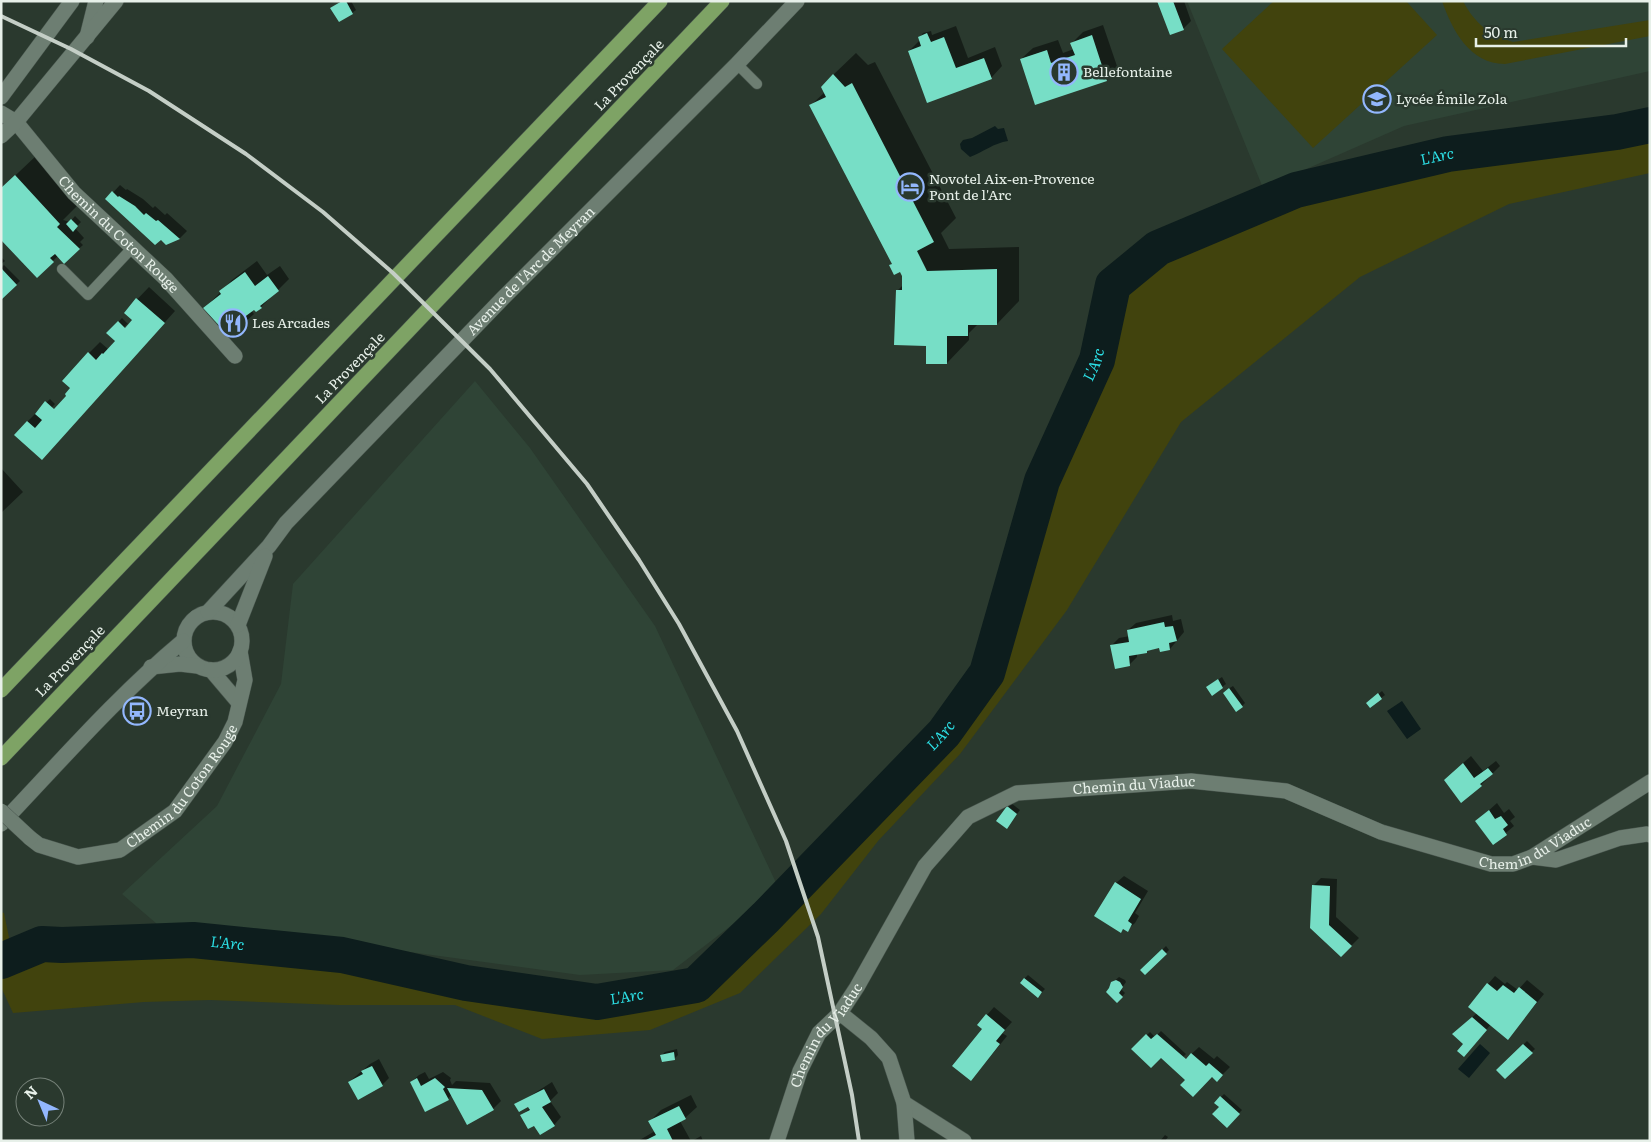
<svg xmlns="http://www.w3.org/2000/svg" width="1651" height="1142" font-family="Literata,serif">
<style>
.built{fill:#2f4436}
.green{fill:#41430d}
.water{fill:#0d1d1d}
.shadow{fill:#0007}
.lines{fill:none;stroke-linecap:round;stroke-linejoin:round}
.river{stroke:#0d1d1d;stroke-width:36}
.building{fill:#77dec6}
.service-casing{stroke:#49564e;stroke-width:11}
.minor-casing{stroke:#49564e;stroke-width:16}
.tertiary-casing{stroke:#49564e;stroke-width:16}
.secondary-casing{stroke:#49564e;stroke-width:16}
.motorway-casing{stroke:#49564e;stroke-width:16}
.service{stroke:#6d7e72;stroke-width:10}
.minor{stroke:#6d7e72;stroke-width:15}
.tertiary{stroke:#6d7e72;stroke-width:15}
.secondary{stroke:#6d7e72;stroke-width:15}
.motorway{stroke:#7ea365;stroke-width:15}
.rail{stroke:#c4cec6;stroke-width:4}
.minor-bridge-casing{stroke:#49564e;stroke-width:16;stroke-linecap:butt}
.minor-bridge{stroke:#6d7e72;stroke-width:15}
.labels{text-anchor:middle;stroke-width:5;stroke-linejoin:round;paint-order:stroke}
.poi-label{font-size:14px;fill:#e7f0e9;stroke:#2a392e;text-anchor:start}
.street-label{font-size:14px;fill:#e7f0e9;stroke:#2a392e}
.water-label{font-size:15px;font-style:italic;fill:#2cdfe5;stroke:#2a392e}
</style>
<rect width="100%" height="100%" fill="#2a392e"/>
<path class="built" d="M1187,1H1650V71L1404,126L1263,188Z
M475,381L530,448L655,626L779,889L673,970L580,975L321,940L157,924L122,894L217,806L281,684L293,584Z"/>
<path class="green" d="M1274,1H1406L1437,35L1313,148L1222,49Z
M1442,1H1463C1475,24 1489,34 1513,42L1650,20V36L1505,64C1470,64 1452,30 1442,1Z
M1650,124V173L1509,204L1360,277L1181,422L1067,610L960,754L878,841L821,914L740,993L650,1030L542,1039L455,1005H339L210,1000L144,1002L13,1013L1,987V912L4,913L13,957L42,944L62,945L193,940L342,955L466,983L597,1002L696,985L766,917L944,733L987,673L1042,481L1097,360L1113,285L1158,248L1296,190L1448,154L1617,132Z"/>
<path class="water" d="M995,126L998,129L1004,128L1008,141C994,143 983,152 970,157L961,149L960,144L963,140L972,138Z
M1402,701L1421,729L1407,739L1387,711Z
M1480,1044L1490,1053L1469,1078L1458,1069Z"/>
<path class="shadow" d="M341,1H351L356,10L352,13L332,8Z
M1159,1H1184L1191,21L1184,28L1171,33Z
M1103,25L1118,69L1107,80L1021,59L1033,48L1058,40L1063,53L1074,49L1072,43L1083,32Z
M956,26L968,58L995,47L1002,66L991,78L963,89L909,51L921,39L920,37L923,33L931,31L932,35Z
M856,53L868,65L875,62L956,218L941,233L949,249L1019,247V301L997,324L979,323L969,333V340L947,363L928,344L897,291L903,285V276L900,270L890,266L893,263L811,105L825,92L833,75Z
M38,154L82,201L63,220L70,222L75,216L81,222L75,228L84,238L80,242L83,245L64,262L58,256L37,276L1,189Z
M120,185L126,190L127,189L143,199L153,208L155,206L165,215L167,213L187,231L180,238L166,243L107,199Z
M1,257L5,261L1,264Z
M257,261L267,275L280,266L289,279L261,307L255,308L251,310L254,314L242,325L205,308L232,280Z
M4,265L20,281L1,299V268Z
M149,287L175,311L53,447L27,422L50,399L55,404L45,415L47,417L68,395L89,353L100,342L108,349L114,342L129,325L127,324L114,338L108,333L122,318L129,325L133,319L125,312Z
M1,468L23,492L1,513Z
M1172,615L1173,621L1181,619L1184,632L1170,649L1160,647L1137,654V657L1130,664L1111,646L1119,638L1130,636L1128,630L1136,623Z
M1222,677L1226,684L1222,687L1211,684Z
M1233,686L1245,703L1242,706L1228,689Z
M1382,691L1385,695L1381,698L1371,700Z
M1471,756L1483,771L1496,761L1500,766L1481,785L1453,772Z
M1011,803L1020,810L1007,827L1008,807Z
M1497,803L1504,813L1509,809L1515,817L1510,821L1514,826L1494,843L1477,821Z
M1124,876L1148,891L1135,913L1139,916L1135,923L1127,930L1124,928L1121,932L1116,883Z
M1321,878L1337,879L1336,917L1359,938L1341,956L1313,886Z
M1166,946L1169,950L1145,974L1142,970Z
M1028,975L1045,989L1038,996L1021,982Z
M1495,976L1505,984L1507,982L1518,990L1527,980L1544,994L1508,1038L1491,1024L1472,1047L1465,1043L1461,1027L1477,1013L1488,984Z
M1119,977L1125,980L1126,982L1121,989L1125,993L1117,1002L1112,983Z
M994,1007L1012,1022L1002,1033L1007,1036L981,1068L984,1029L987,1015Z
M1161,1031L1186,1054L1173,1067L1161,1056L1133,1049L1150,1032L1155,1037Z
M1527,1041L1535,1049L1505,1077L1498,1070Z
M1199,1047L1214,1059L1217,1056L1230,1067L1217,1080L1212,1075L1187,1080L1183,1062Z
M677,1049L678,1055L675,1058L662,1055L665,1052Z
M379,1059L389,1078L382,1085L349,1082L370,1064Z
M425,1072L429,1079L443,1072L451,1078L450,1080L452,1085L456,1081L490,1083L501,1101L493,1109L452,1094L448,1099L411,1082L419,1075Z
M552,1082L558,1093L550,1101L561,1117L554,1125L534,1124L522,1116L530,1108L529,1105H516Z
M1224,1094L1242,1110L1227,1126L1220,1107L1216,1102Z
M691,1095L697,1107L685,1118L680,1121L691,1141H638L655,1131L650,1121L661,1110Z
M1165,1135L1168,1137L1165,1141H1160Z
M701,1136L703,1141H692Z"/>
<g class="lines">
<path class="river" id="s1" d="M1,961L42,944L62,945L193,940L342,955L466,983L597,1002L696,985L766,917L944,733L987,673L1042,481L1097,360L1113,285L1158,248L1296,190L1448,154L1617,132L1650,125"/>
</g>
<path class="building" d="M342,1H346L353,14L339,22L330,8Z
M1157,1H1173L1184,30L1170,35Z
M927,33L931,42L944,37L956,68L984,58L992,79L927,103L908,51L921,46L918,37Z
M1092,35L1107,81L1035,105L1020,59L1047,50L1051,63L1075,55L1070,43Z
M833,74L845,87L852,83L934,242L917,251L927,271L997,269V325H968V336H947V364H926V346L894,345L896,290H902V276L900,272L894,275L889,265L892,264L809,105L826,97L821,87Z
M15,175L60,224L57,227L80,249L64,264L55,254L50,258L54,262L37,278L1,240V188Z
M112,191L118,197L119,196L135,206L144,215L146,213L156,221L158,220L180,239L166,245L161,240L155,245L105,199Z
M71,219L78,226L73,232L66,224Z
M1,268L17,285L1,300Z
M245,272L255,286L268,276L279,291L260,306L262,308L256,312L254,310L239,321L243,326L232,335L225,332L203,308L221,294L219,291Z
M136,298L165,323L42,460L14,435L27,421L35,428L42,420L35,414L45,401L54,409L66,396L65,394L70,388L62,381L88,352L96,360L102,353L103,354L115,341L106,333L118,321L125,328L132,320L124,313Z
M1164,622L1165,627L1173,626L1177,641L1169,643L1170,650L1160,652L1159,648L1147,651V653L1129,656L1130,666L1115,669L1110,645L1129,642L1127,630Z
M1218,679L1223,688L1212,696L1206,687Z
M1229,688L1243,707L1236,712L1223,693Z
M1378,693L1382,699L1370,708L1366,703Z
M1463,763L1474,778L1488,768L1493,774L1480,784L1482,786L1461,803L1444,780Z
M1007,806L1017,814L1007,829L996,821Z
M1489,810L1495,819L1501,816L1508,825L1503,829L1507,835L1493,845L1475,821Z
M1115,882L1141,899L1128,921L1132,924L1128,932L1123,929L1121,933L1094,916Z
M1312,885L1330,886L1329,925L1352,946L1341,957L1310,928Z
M1162,949L1167,954L1145,975L1140,970Z
M1024,978L1042,992L1038,998L1020,983Z
M1116,980L1120,982L1123,987L1119,993L1123,997L1117,1003L1106,992L1109,988L1111,982Z
M1487,983L1497,991L1503,985L1514,993L1519,987L1537,1002L1508,1040L1468,1007Z
M986,1014L1005,1030L996,1041L1000,1044L971,1081L952,1066L982,1029L977,1025Z
M1472,1017L1487,1030L1464,1057L1457,1051L1463,1044L1452,1034Z
M1146,1034L1151,1039L1157,1034L1186,1059L1191,1053L1206,1066L1209,1063L1223,1075L1217,1082L1212,1077L1193,1097L1180,1085L1185,1080L1161,1058L1151,1068L1131,1049Z
M1523,1044L1533,1053L1505,1079L1496,1070Z
M674,1052L675,1060L662,1062L660,1055Z
M372,1066L383,1086L358,1100L348,1082L363,1074L361,1071Z
M417,1078L421,1086L435,1078L445,1087L443,1089L449,1100L425,1112L410,1082Z
M447,1088L482,1090L494,1110L467,1125Z
M544,1089L551,1102L542,1107L555,1126L540,1135L534,1126L528,1129L520,1115L530,1110L528,1107L519,1112L514,1104Z
M1220,1096L1240,1114L1227,1128L1212,1114L1219,1107L1214,1103Z
M679,1106L686,1119L667,1129L673,1141H644L656,1135L648,1121Z"/>
<g class="lines">
<g class="service-casing">
<path id="service" d="M737,64L757,84
M62,269L88,295L133,247"/>
</g>
<g class="minor-casing">
<g id="minor">
<path id="s2" d="M1,113L16,122L74,193L166,279L235,356"/>
<path d="M211,670L239,703"/>
<path id="s3" d="M30,838L39,845L78,857L120,850L175,811L225,742L235,722L245,680L240,651"/>
<path d="M1532,857L1556,860L1620,838L1647,834L1650,835"/>
<path d="M840,1013L871,1038L889,1058L904,1103L964,1141"/>
<path d="M904,1103L907,1141"/>
<path id="s4" d="M777,1141L800,1071L819,1033L840,1013L857,987L925,866L968,817L1017,793L1191,781L1286,791L1381,832L1491,864H1513L1532,857L1650,782"/>
</g>
</g>
<g class="tertiary-casing">
<path id="tertiary" d="M87,37L96,1"/>
</g>
<g class="secondary-casing">
<g id="secondary">
<path d="M1,97L72,1"/>
<path d="M1,136L16,122L116,1"/>
<circle cx="213" cy="641" r="29"/>
<path id="s5" d="M208,612L269,546L286,523L503,298L737,64L797,1"/>
<path d="M238,625L265,556"/>
<path d="M151,667L180,664L197,666"/>
<path d="M1,824C60,762 117,696 183,641"/>
</g>
</g>
<g class="motorway-casing">
<path id="motorway" d="M1,690L660,1
M1,758L722,1"/>
</g>
<use href="#service" class="service"/>
<use href="#minor" class="minor"/>
<use href="#tertiary" class="tertiary"/>
<use href="#secondary" class="secondary"/>
<use href="#motorway" class="motorway"/>
<path class="rail" d="M1,16L71,49L149,91L246,154L323,212L393,273L490,369L587,484L639,560L679,624L737,731L786,841L818,937L852,1095L859,1141"/>
<g class="minor-bridge-casing">
<path id="minor-bridge" d="M1,811L30,838"/>
</g>
<use href="#minor-bridge" class="minor-bridge"/>
</g>
<defs>
<g id="building-ring" transform="scale(1.4375)"><circle r="9.5" fill="#2a392e" stroke="#93b7fd" stroke-width="1.5"/><path d="M-4-6H4V6H1V3H-1V6H-4ZM-2.5-4.3h1.7v1.8h-1.7ZM.8-4.3h1.7v1.8H.8ZM-2.5-1h1.7V.8h-1.7ZM.8-1h1.7V.8H.8Z" fill="#93b7fd"/></g>
<g id="school-ring" transform="scale(1.4375)"><circle r="9.5" fill="#2a392e" stroke="#93b7fd" stroke-width="1.5"/><path d="M0-5L7-2L0 1L-7-2ZM-4 1L0 2.5L4 1V4Q0 6-4 4Z" fill="#93b7fd"/></g>
<g id="hotel-ring" transform="scale(1.4375)"><circle r="9.5" fill="#2a392e" stroke="#93b7fd" stroke-width="1.5"/><path d="M-6-4.5h1.5V1H6V5H4.5V3h-9V5H-6ZM-4 0a1.8 1.8 0 1 1 3.6 0ZM.5 0V-2.5h3Q6-2.5 6 0Z" fill="#93b7fd"/></g>
<g id="restaurant-ring" transform="scale(1.4375)"><circle r="9.5" fill="#2a392e" stroke="#93b7fd" stroke-width="1.5"/><path d="M-5-6h1v4h1v-4h1v4h1v-4h1v5L-1.5 .5V6h-2V.5L-5-1ZM5-6V6H3V1.5H1.5Q1.5-4 5-6Z" fill="#93b7fd"/></g>
<g id="bus-ring" transform="scale(1.4375)"><circle r="9.5" fill="#2a392e" stroke="#93b7fd" stroke-width="1.5"/><path d="M-5-6H5V4H4V6H2V4H-2V6H-4V4H-5ZM-3.5-4V0h7V-4ZM-3.5 1.2v1.5H-2V1.2ZM2 1.2v1.5H3.5V1.2Z" fill="#93b7fd"/></g>
</defs>
<g fill-rule="evenodd">
<use href="#building-ring" x="1064" y="72"/>
<use href="#school-ring" x="1377" y="99"/>
<use href="#hotel-ring" x="910" y="187"/>
<use href="#restaurant-ring" x="233" y="323"/>
<use href="#bus-ring" x="137" y="711"/>
</g>
<g class="labels">
<g class="poi-label">
<text x="1083" y="77">Bellefontaine</text>
<text x="1396" y="104">Lycée Émile Zola</text>
<text x="929" y="184">Novotel Aix-en-Provence<tspan x="929" dy="16">Pont de l'Arc</tspan></text>
<text x="252" y="328">Les Arcades</text>
<text x="156" y="716">Meyran</text>
</g>
<g class="street-label">
<text transform="translate(629 75) rotate(-46)" y="5">La Provençale</text>
<text dy="5" stroke="none"><textPath href="#s2" startOffset="170">Chemin du Coton Rouge</textPath></text>
<text dy="5" stroke="none"><textPath href="#s5" startOffset="470">Avenue de l'Arc de Meyran</textPath></text>
<text transform="translate(350 368) rotate(-46)" y="5">La Provençale</text>
<text transform="translate(70 661) rotate(-46)" y="5">La Provençale</text>
<text dy="5" stroke="none"><textPath href="#s3" startOffset="185">Chemin du Coton Rouge</textPath></text>
<text dy="5" stroke="none"><textPath href="#s4" startOffset="552">Chemin du Viaduc</textPath></text>
<text dy="5" stroke="none"><textPath href="#s4" startOffset="972">Chemin du Viaduc</textPath></text>
<text dy="5" stroke="none"><textPath href="#s4" startOffset="118">Chemin du Viaduc</textPath></text>
</g>
<g class="water-label">
<text dy="5" stroke="none"><textPath href="#s1" startOffset="1895">L'Arc</textPath></text>
<text dy="5" stroke="none"><textPath href="#s1" startOffset="1460">L'Arc</textPath></text>
<text dy="5" stroke="none"><textPath href="#s1" startOffset="1055">L'Arc</textPath></text>
<text dy="5" stroke="none"><textPath href="#s1" startOffset="230">L'Arc</textPath></text>
<text dy="5" stroke="none"><textPath href="#s1" startOffset="635">L'Arc</textPath></text>
</g>
</g>
<rect width="1651" height="1142" fill="none" stroke="#e7f0e9" stroke-width="5"/>
<g transform="translate(40 1102) rotate(316)"><circle r="24" fill="#2a392e" stroke="#768279"/>
<path d="M0-4L9 19L0 12L-9 19Z" fill="#93b7fd"/>
<text y="-8" font-size="14" font-weight="bold" text-anchor="middle" fill="#e7f0e9">N</text>
</g>
<path d="M1476 38v8h150v-8" fill="none" stroke="#e7f0e9" stroke-width="2.5"/>
<text x="1484" y="38" font-size="15" fill="#e7f0e9" stroke="#2a392e" stroke-width="4" paint-order="stroke">50 m</text>
</svg>
